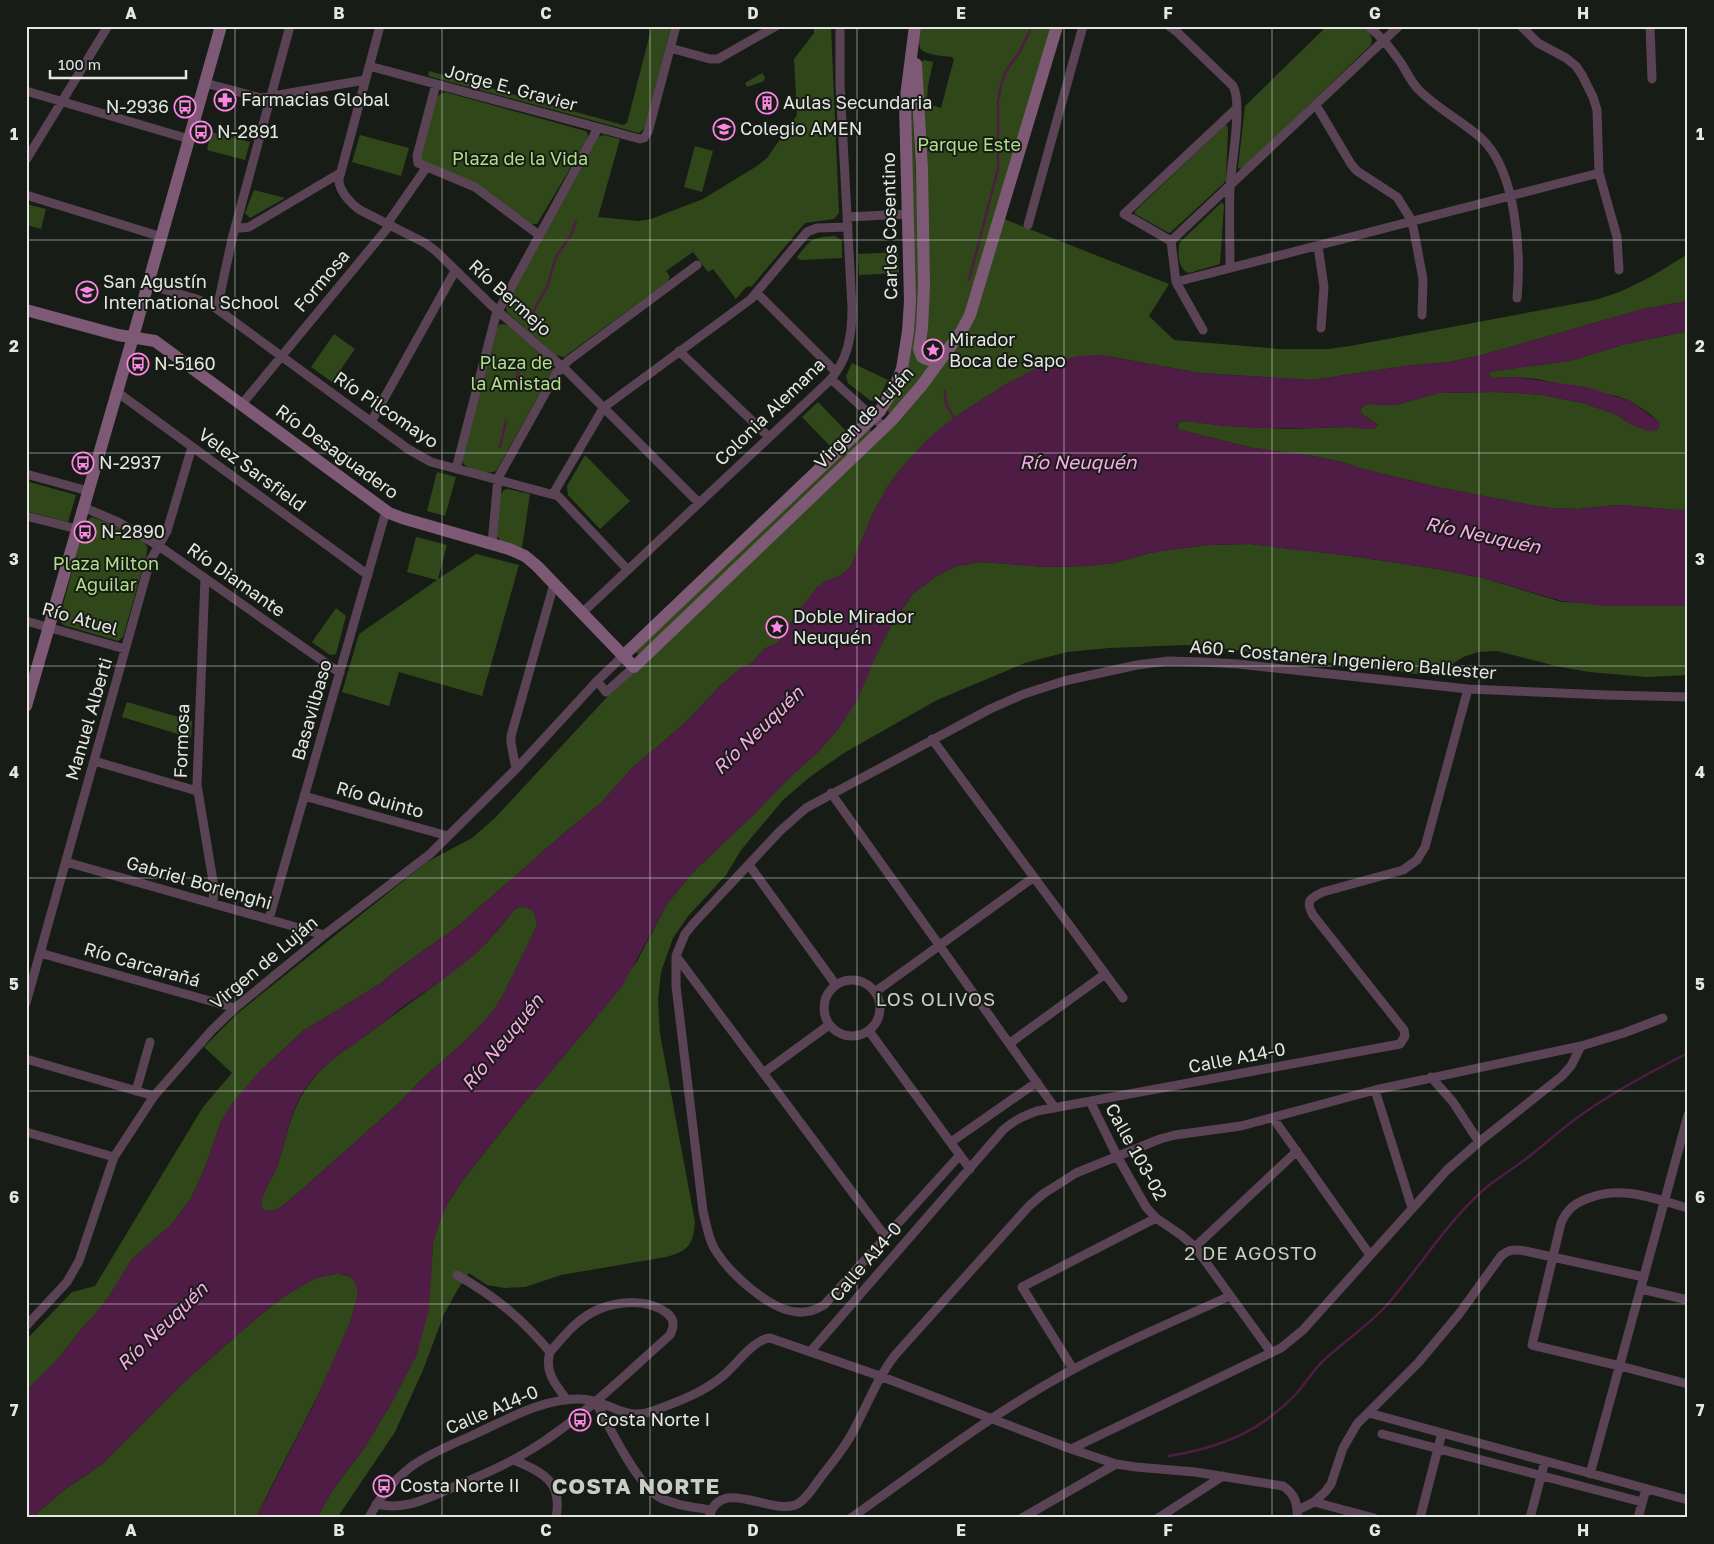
<svg xmlns="http://www.w3.org/2000/svg" width="1714" height="1544" font-family="'Golos Text',sans-serif">
<style>
.green{fill:#304819}
.water{fill:#4f1c45;fill-rule:evenodd}
.lines{fill:none;stroke-linecap:round;stroke-linejoin:round}
.stream{stroke:#4f1c45;stroke-width:2.5}
.street{stroke:#5a4355;stroke-width:9}
.secondary{stroke:#7e5975;stroke-width:12}
.grid{fill:none;stroke:#e4e7e2;stroke-width:1;stroke-opacity:0.55}
.labels{text-anchor:middle;stroke-width:4;stroke-linejoin:round;paint-order:stroke}
.street-label{font-size:18px;fill:#e4e7e2;stroke:#181c16}
.poi-label{font-size:18px;fill:#e4e7e2;stroke:#181c16;text-anchor:start}
.park-label{font-size:18px;fill:#afdf88;stroke:#181c16}
.water-label{font-size:19px;font-style:italic;fill:#faa8e8;stroke:#181c16}
.neighbourhood-label{font-size:19px;letter-spacing:1px;fill:#c8cec4;stroke:#181c16}
.district-label{font-size:22px;font-weight:bold;letter-spacing:1px;fill:#c8cec4;stroke:#181c16}
.neatline{fill:none;stroke:#e4e7e2;stroke-width:2}
.grid-label{font-size:16px;text-anchor:middle;font-weight:bold;fill:#e4e7e2}
</style>
<rect width="100%" height="100%" fill="#181c16"/>
<path class="green" d="M652,26H671L645,128L639,133L428,76L429,71L623,125L627,123Z
M814,26H831L839,213L834,219L805,223L752,286L746,287L736,299L713,269L708,272L693,252L666,271L670,277L667,282L564,357L555,355L508,313L506,308L507,303L598,137L604,135L620,139L598,217L639,221L651,219L703,199L757,166L767,158L797,115L794,59L814,33Z
M921,26H1053L966,314L941,353L925,355L921,62L924,60L933,62L928,86L927,101L932,105L941,108L954,59L952,57C945,56 923,55 920,48C918,42 920,32 921,26Z
M1327,26C1340,26 1378,22 1371,45L1242,169L1238,168L1245,106Z
M762,73L765,77L764,81L747,87L745,83Z
M911,85L921,277L915,349L931,365L890,413L888,412V409L905,373Z
M445,92L586,131L588,135L587,140L537,224H531L479,185L423,163L420,156L437,96Z
M1225,125L1227,126L1228,129L1226,180L1223,184L1171,232L1169,233L1135,214V211Z
M211,132L250,142L245,160L207,150Z
M360,135L409,148L401,176L352,162Z
M695,146L713,151L702,192L684,187Z
M254,190L285,198L250,218L245,213Z
M1222,202L1224,205L1220,264L1189,273C1178,270 1177,252 1180,242Z
M26,204L46,209L41,229L26,225Z
M1004,219L1169,284L1149,316L1174,340L1280,349H1328L1350,346L1595,300C1631,290 1656,274 1688,254V301L1643,309L1482,355L1449,362L1405,366L1312,380L1200,373L1101,355L1041,366L1008,383L961,413L924,443L900,470L888,486L872,515L851,566L841,575L824,582L795,616L779,642L764,649L752,663L741,668L721,685L686,722L631,769L601,803L562,835L458,926L395,971L380,984L303,1031L259,1072L222,1119L204,1170L191,1198L172,1224L132,1259L112,1292L97,1312L79,1332L57,1360L26,1391V1340L72,1292L95,1286L203,1107L232,1073L204,1047L239,1012L427,862L472,838L495,818L609,695L874,442L969,329Z
M835,236L842,241V258L800,260L797,257C811,239 812,237 835,236Z
M898,252L899,273L859,275L858,254Z
M500,324L507,325L553,365V370L496,471C488,475 468,470 463,463V459L497,328Z
M1688,331V511L1633,506L1617,505L1578,509L1551,508L1525,504L1437,487L1363,469L1342,462L1308,455L1253,448L1180,430L1177,427L1179,422L1187,421L1226,426L1287,429L1348,427L1372,429L1378,425L1377,424L1363,415L1360,411L1363,406L1368,404L1396,405L1439,393L1495,392L1518,393L1542,395L1583,403L1615,414L1632,425L1659,428L1658,421L1650,414L1630,401L1617,396L1537,379L1516,377L1492,378L1488,374L1491,372L1508,369L1570,361L1626,344Z
M334,334L355,349L332,382L311,367Z
M852,363L888,380L878,400L871,401L848,383L846,376Z
M818,402L846,431L830,446L802,417Z
M868,429L871,430L872,433L640,654L636,653V651Z
M585,455L630,501L600,529L568,495L567,486Z
M437,472L456,477L445,516L427,511Z
M26,481L76,495L68,522L26,511Z
M508,489L530,494L522,548L501,541L497,536L500,496L504,490Z
M92,517C102,520 141,536 146,545C148,548 147,549 147,553L123,637L118,641L63,625L59,620L85,522Z
M416,537L447,545L438,579L476,554L519,565L482,696L399,672L389,706L342,692L359,634L437,580L407,572Z
M1250,544L1351,556L1437,569L1483,578L1562,602L1688,606V675L1647,677L1589,672L1556,666L1497,651L1478,652L1463,657L1451,665L1436,672L1416,674L1220,648L1186,645L1109,648L1067,652L1025,663L937,700L844,753L811,776L783,800L741,850L726,875L689,915L673,938L661,972L658,1000L660,1034L695,1222C693,1244 689,1251 666,1257L561,1275L525,1287L505,1288L487,1285L469,1273L458,1289L444,1314L423,1370L395,1432L337,1518H317L332,1491L365,1447L392,1402L417,1354L431,1274L433,1242L440,1220L448,1203L462,1181L520,1108L594,1020L637,961L667,904L693,872L753,815L788,779L820,750L839,728L892,624L913,594L937,576L957,566L981,562L1047,567L1087,566L1115,563L1150,553L1176,549L1210,545Z
M336,608L346,616L336,654L330,655L312,642Z
M127,702L192,721L191,738L122,717Z
M521,907C535,907 537,916 536,928L504,993L496,1007L482,1024L465,1041L421,1080L398,1104L298,1193C288,1201 275,1216 262,1209C258,1198 273,1178 277,1167C286,1143 289,1114 304,1092C322,1063 342,1053 368,1034C402,1008 439,984 472,956C488,943 502,925 515,909Z
M336,1274C345,1274 355,1276 357,1287C360,1303 348,1327 342,1342C317,1402 284,1459 256,1518H31L67,1488L101,1465L181,1385L253,1321L286,1295L316,1278Z"/>
<path class="water" d="M1688,301V331L1626,344L1570,361L1508,369L1491,372L1488,375L1492,378L1516,377L1587,387L1630,401L1658,421L1660,424L1657,431L1645,430L1632,425L1615,414L1583,403L1542,395L1518,393L1495,392L1439,393L1396,405L1368,404L1363,406L1360,411L1363,415L1377,424L1376,428C1366,431 1355,427 1345,427C1292,429 1239,430 1187,421L1179,422L1176,426L1180,430L1253,448L1308,455L1342,462L1363,469L1437,487L1525,504L1551,508L1578,509L1617,505L1633,506L1688,511V606H1604L1562,601L1483,578L1437,569L1351,556L1250,544L1210,545L1176,549L1150,553L1115,563L1087,566L1047,567L981,562L957,566L937,576L913,594L892,624L876,656L857,701L839,728L820,750L788,779L753,815L693,872L667,904L621,988L520,1108L462,1181L448,1203L440,1220L433,1242L429,1309L417,1354L392,1402L365,1447L332,1491L317,1518H256L315,1402L350,1322L357,1296V1286L351,1277L344,1274H336L316,1278L286,1295L253,1321L181,1385L101,1465L67,1488L31,1518H26V1391L57,1360L79,1332L97,1312L112,1292L132,1259L172,1224L191,1198L204,1170L222,1119L233,1102L259,1072L303,1031L380,984L395,971L458,926L562,835L601,803L631,769L686,722L721,685L741,668L752,663L764,649L779,642L795,616L817,587L824,582L841,575L851,566L872,515L888,486L900,470L924,443L938,430L961,413L1008,383L1041,366L1078,356L1101,355L1200,373L1312,380L1405,366L1449,362L1482,355L1643,309ZM521,907C535,907 537,916 536,928L504,993L496,1007L482,1024L465,1041L421,1080L398,1104L298,1193C288,1201 275,1216 262,1209C258,1199 273,1178 277,1167C286,1143 289,1114 303,1092C322,1063 342,1053 368,1034C379,1026 390,1017 401,1008C425,991 450,976 472,957C488,942 502,925 515,909Z"/>
<g class="lines">
<path class="stream" d="M969,280L998,169V102L1001,85L1006,71L1019,53L1032,26
M529,325L534,310L547,287L556,257L571,235L576,221
M514,388L518,372
M945,391L946,404L955,420
M500,447L506,421
M1169,1456C1219,1448 1260,1432 1296,1394C1305,1384 1312,1372 1322,1362C1343,1342 1368,1326 1387,1305C1419,1268 1445,1225 1481,1192C1495,1179 1512,1170 1527,1158C1543,1146 1558,1132 1574,1120C1609,1094 1649,1073 1688,1053"/>
<path class="street" d="M380,26L339,179C338,190 351,204 360,210L425,243L437,252L490,304L567,371L699,503
M1169,26L1176,31L1233,86C1243,104 1231,164 1230,187C1229,214 1230,241 1230,268
M1368,26C1382,37 1391,49 1401,63C1407,72 1411,82 1418,89C1436,108 1461,120 1481,138C1517,171 1521,253 1517,298
M1521,26L1538,43L1566,58L1576,66L1582,75L1593,97L1597,110L1599,173L1617,237L1619,270
M1650,26L1652,79
M670,48L710,59H718L776,26
M369,66L640,139L644,138L648,132L676,26
M205,83L261,98L365,80
M436,84L417,156L418,163L475,187L539,235
M26,91L189,139
M1316,105L1351,164L1357,171L1397,197L1412,221L1423,279L1422,315
M26,160L108,26
M26,195L162,237
M847,217L908,214
M387,224L426,168
M1028,225L1083,26
M235,227L241,228L249,227L340,173
M1171,241L1399,26
M1318,246L1324,287L1321,328
M1176,282L1599,173
M148,285L197,299L213,306L408,449L431,462L558,496L628,570
M757,293L836,372
M217,309L232,239L290,26
M1203,330L1176,282L1171,241L1124,214L1237,108
M679,351L769,437
M831,379L884,427
M117,392L368,575
M242,404L390,225
M371,422L455,271
M456,469L496,315L598,128
M26,474L88,491
M553,494L601,412L607,405L751,299L807,232L817,228L848,227
M83,507L118,522L159,546L340,673
M26,516L77,529
M492,544L498,478L557,372L569,360L697,265
M205,578L197,785L214,887L213,903
M582,613L828,382C848,361 852,336 852,308L840,84V26
M26,621L125,649
M597,681L606,692L634,667
M932,739L1123,998
M94,761L197,791
M516,769L511,743V736L554,584
M831,793L1055,1108
M304,796L448,836
M66,862L324,935
M749,865L836,985
M269,919L386,511
M40,953L235,1008
M676,956L885,1236
M824 1008a28 28 0 1 1 56 0a28 28 0 1 1-56 0Z
M875,992L1034,877
M26,1003L150,561L167,531L192,447
M869,1031L970,1169
M1010,1043L1105,974
M26,1059L154,1096
M763,1073L829,1025
M1431,1077L1453,1102L1479,1142
M1375,1090L1412,1208
M136,1091L150,1042
M1090,1101L1117,1156L1146,1207L1156,1218L1181,1235L1195,1247L1271,1352
M1273,1118L1370,1255
M26,1132L114,1157
M951,1142L1037,1082
M960,1155L824,1305C816,1310 808,1313 798,1312C770,1311 728,1272 714,1248C708,1237 706,1223 703,1211L676,986V956L685,934L693,924L780,831L806,808L990,709L1024,694L1064,681L1137,665L1168,661L1203,662L1238,664L1468,689L1606,695L1688,697
M1688,1208C1655,1199 1622,1185 1589,1198C1575,1203 1567,1209 1561,1223L1532,1345L1620,1366L1688,1384
M1195,1247L1297,1151
M457,1275C496,1297 521,1318 550,1352
M1641,1289L1688,1300
M26,1326L67,1282L79,1261L114,1157L154,1096L212,1030L235,1008L324,935L430,854L516,769L597,681L623,656
M810,1352L1003,1130C1014,1120 1024,1116 1037,1111L1400,1044L1405,1036L1404,1030L1313,915C1305,901 1310,898 1323,892L1403,870L1417,860L1425,847L1468,689
M1073,1369L1022,1287L1156,1218
M595,1401C609,1426 636,1483 659,1497C673,1505 694,1507 711,1510
M1369,1413L1688,1500
M1382,1434L1642,1502
M1071,1449L1281,1348L1303,1330L1447,1170L1479,1142L1562,1076L1571,1066L1581,1046
M514,1460C543,1473 563,1481 556,1518
M1590,1474L1688,1115
M1314,1502L1374,1518
M376,1504C407,1511 428,1498 456,1486C482,1475 508,1464 532,1449C581,1419 627,1373 670,1335C674,1327 675,1320 668,1314C649,1298 618,1301 597,1310C577,1319 564,1336 550,1352C544,1372 555,1384 567,1400
M1298,1510L1314,1502L1325,1492L1331,1484L1343,1448L1357,1424L1418,1363L1459,1314L1501,1256C1509,1249 1515,1249 1525,1251L1644,1277
M369,1518C379,1497 394,1480 412,1466C430,1453 453,1444 473,1435C506,1420 543,1398 580,1399C608,1399 624,1422 653,1411C677,1402 703,1393 724,1375C736,1365 754,1339 770,1338L880,1376L1071,1449L1116,1464L1136,1467L1195,1472L1283,1486C1295,1494 1298,1504 1297,1518
M709,1518C719,1473 775,1519 799,1503C808,1497 815,1485 821,1477C831,1464 842,1451 850,1437C866,1409 876,1379 896,1354L1029,1206L1043,1194L1076,1173L1160,1139L1175,1135L1241,1126L1375,1090L1581,1046L1624,1033L1663,1018
M851,1518C923,1467 994,1412 1072,1370C1123,1342 1177,1320 1230,1296
M1022,1518L1116,1464
M1158,1518L1223,1476
M1420,1518L1442,1433
M1530,1518L1545,1461
M1638,1518L1646,1489"/>
<path class="secondary" d="M916,64L922,170L924,285L922,328L919,349L922,357C930,362 937,361 945,354
M26,310L118,335L155,341L389,513L402,518L509,549L525,556L537,566L634,667L891,421L922,385L961,332L970,315L1057,26
M623,656L880,411L894,388L902,369L908,331L910,301L905,104L915,26
M26,706L133,337L221,26"/>
</g>
<path class="grid" d="M235,26V1518M442,26V1518M650,26V1518M857,26V1518M1064,26V1518M1272,26V1518M1479,26V1518M26,240H1688M26,453H1688M26,666H1688M26,878H1688M26,1091H1688M26,1304H1688"/>
<defs>
<g id="pharmacy-ring" transform="scale(1.125)"><circle r="9.5" fill="#181c16" stroke="#fc86e4" stroke-width="1.5"/><path d="M-2-6h4v4h4v4h-4v4h-4v-4h-4v-4h4Z" fill="#fc86e4"/></g>
<g id="building-ring" transform="scale(1.125)"><circle r="9.5" fill="#181c16" stroke="#fc86e4" stroke-width="1.5"/><path d="M-4-6H4V6H1V3H-1V6H-4ZM-2.5-4.3h1.7v1.8h-1.7ZM.8-4.3h1.7v1.8H.8ZM-2.5-1h1.7V.8h-1.7ZM.8-1h1.7V.8H.8Z" fill="#fc86e4"/></g>
<g id="bus-ring" transform="scale(1.125)"><circle r="9.5" fill="#181c16" stroke="#fc86e4" stroke-width="1.5"/><path d="M-5-6H5V4H4V6H2V4H-2V6H-4V4H-5ZM-3.5-4V0h7V-4ZM-3.5 1.2v1.5H-2V1.2ZM2 1.2v1.5H3.5V1.2Z" fill="#fc86e4"/></g>
<g id="school-ring" transform="scale(1.125)"><circle r="9.5" fill="#181c16" stroke="#fc86e4" stroke-width="1.5"/><path d="M0-5L7-2L0 1L-7-2ZM-4 1L0 2.5L4 1V4Q0 6-4 4Z" fill="#fc86e4"/></g>
<g id="sight-ring" transform="scale(1.125)"><circle r="9.5" fill="#181c16" stroke="#fc86e4" stroke-width="1.5"/><path d="M0-6L1.8-2.2L6-1.7L2.9 1.2L3.7 5.4L0 3.3L-3.7 5.4L-2.9 1.2L-6-1.7L-1.8-2.2Z" fill="#fc86e4"/></g>
</defs>
<g fill-rule="evenodd">
<use href="#pharmacy-ring" x="225" y="100"/>
<use href="#building-ring" x="767" y="103"/>
<use href="#bus-ring" x="185" y="107"/>
<use href="#school-ring" x="724" y="129"/>
<use href="#bus-ring" x="201" y="132"/>
<use href="#school-ring" x="87" y="292"/>
<use href="#sight-ring" x="933" y="350"/>
<use href="#bus-ring" x="138" y="364"/>
<use href="#bus-ring" x="83" y="463"/>
<use href="#bus-ring" x="85" y="532"/>
<use href="#sight-ring" x="777" y="627"/>
<use href="#bus-ring" x="580" y="1420"/>
<use href="#bus-ring" x="384" y="1486"/>
</g>
<g class="labels">
<g class="street-label">
<text transform="translate(511 88) rotate(15)" y="6">Jorge E. Gravier</text>
<text transform="translate(890 226) rotate(-91)" y="6">Carlos Cosentino</text>
<text transform="translate(322 281) rotate(-50)" y="6">Formosa</text>
<text transform="translate(510 298) rotate(42)" y="6">Río Bermejo</text>
<text transform="translate(386 410) rotate(34)" y="6">Río Pilcomayo</text>
<text transform="translate(770 412) rotate(-44)" y="6">Colonia Alemana</text>
<text transform="translate(864 418) rotate(-46)" y="6">Virgen de Luján</text>
<text transform="translate(337 452) rotate(36)" y="6">Río Desaguadero</text>
<text transform="translate(252 470) rotate(36)" y="6">Velez Sarsfield</text>
<text transform="translate(236 580) rotate(35)" y="6">Río Diamante</text>
<text transform="translate(80 619) rotate(16)" y="6">Río Atuel</text>
<text transform="translate(1343 660) rotate(5)" y="6">A60 - Costanera Ingeniero Ballester</text>
<text transform="translate(312 710) rotate(-74)" y="6">Basavilbaso</text>
<text transform="translate(89 719) rotate(-74)" y="6">Manuel Alberti</text>
<text transform="translate(182 741) rotate(-88)" y="6">Formosa</text>
<text transform="translate(380 800) rotate(16)" y="6">Río Quinto</text>
<text transform="translate(199 883) rotate(16)" y="6">Gabriel Borlenghi</text>
<text transform="translate(264 963) rotate(-40)" y="6">Virgen de Luján</text>
<text transform="translate(142 965) rotate(16)" y="6">Río Carcarañá</text>
<text transform="translate(1237 1058) rotate(-11)" y="6">Calle A14-0</text>
<text transform="translate(1136 1152) rotate(61)" y="6">Calle 103-02</text>
<text transform="translate(866 1262) rotate(-49)" y="6">Calle A14-0</text>
<text transform="translate(492 1410) rotate(-23)" y="6">Calle A14-0</text>
</g>
<g class="poi-label">
<text x="241" y="106">Farmacias Global</text>
<text x="783" y="109">Aulas Secundaria</text>
<text x="169" y="113" text-anchor="end">N-2936</text>
<text x="740" y="135">Colegio AMEN</text>
<text x="217" y="138">N-2891</text>
<text x="103" y="288">San Agustín<tspan x="103" dy="21">International School</tspan></text>
<text x="949" y="346">Mirador<tspan x="949" dy="21">Boca de Sapo</tspan></text>
<text x="154" y="370">N-5160</text>
<text x="99" y="469">N-2937</text>
<text x="101" y="538">N-2890</text>
<text x="793" y="623">Doble Mirador<tspan x="793" dy="21">Neuquén</tspan></text>
<text x="596" y="1426">Costa Norte I</text>
<text x="400" y="1492">Costa Norte II</text>
</g>
<g class="park-label">
<text x="969" y="151">Parque Este</text>
<text x="520" y="165">Plaza de la Vida</text>
<text x="516" y="369">Plaza de<tspan x="516" dy="21">la Amistad</tspan></text>
<text x="106" y="570">Plaza Milton<tspan x="106" dy="21">Aguilar</tspan></text>
</g>
<g class="water-label">
<text x="1078" y="469">Río Neuquén</text>
<text transform="translate(1483 535) rotate(12)" y="7">Río Neuquén</text>
<text transform="translate(758 730) rotate(-44)" y="7">Río Neuquén</text>
<text transform="translate(502 1042) rotate(-51)" y="7">Río Neuquén</text>
<text transform="translate(162 1326) rotate(-44)" y="7">Río Neuquén</text>
</g>
<g class="neighbourhood-label">
<text x="936" y="1006">LOS OLIVOS</text>
<text x="1251" y="1260">2 DE AGOSTO</text>
</g>
<g class="district-label">
<text x="636" y="1494">COSTA NORTE</text>
</g>
</g>
<rect width="1714" height="1544" fill="none" stroke="#181c16" stroke-width="55"/>
<path d="M50 70v8h136v-8" fill="none" stroke="#e4e7e2" stroke-width="2.5"/>
<text x="58" y="70" font-size="15" fill="#e4e7e2" stroke="#181c16" stroke-width="4" paint-order="stroke">100 m</text>
<rect x="28" y="28" width="1658" height="1488" class="neatline"/>
<g class="grid-label">
<text x="131" y="19">A</text>
<text x="339" y="19">B</text>
<text x="546" y="19">C</text>
<text x="753" y="19">D</text>
<text x="961" y="19">E</text>
<text x="1168" y="19">F</text>
<text x="1375" y="19">G</text>
<text x="1583" y="19">H</text>
<text x="14" y="140">1</text>
<text x="1700" y="140">1</text>
<text x="14" y="352">2</text>
<text x="1700" y="352">2</text>
<text x="14" y="565">3</text>
<text x="1700" y="565">3</text>
<text x="14" y="778">4</text>
<text x="1700" y="778">4</text>
<text x="14" y="990">5</text>
<text x="1700" y="990">5</text>
<text x="14" y="1203">6</text>
<text x="1700" y="1203">6</text>
<text x="14" y="1416">7</text>
<text x="1700" y="1416">7</text>
<text x="131" y="1536">A</text>
<text x="339" y="1536">B</text>
<text x="546" y="1536">C</text>
<text x="753" y="1536">D</text>
<text x="961" y="1536">E</text>
<text x="1168" y="1536">F</text>
<text x="1375" y="1536">G</text>
<text x="1583" y="1536">H</text>
</g>
</svg>
